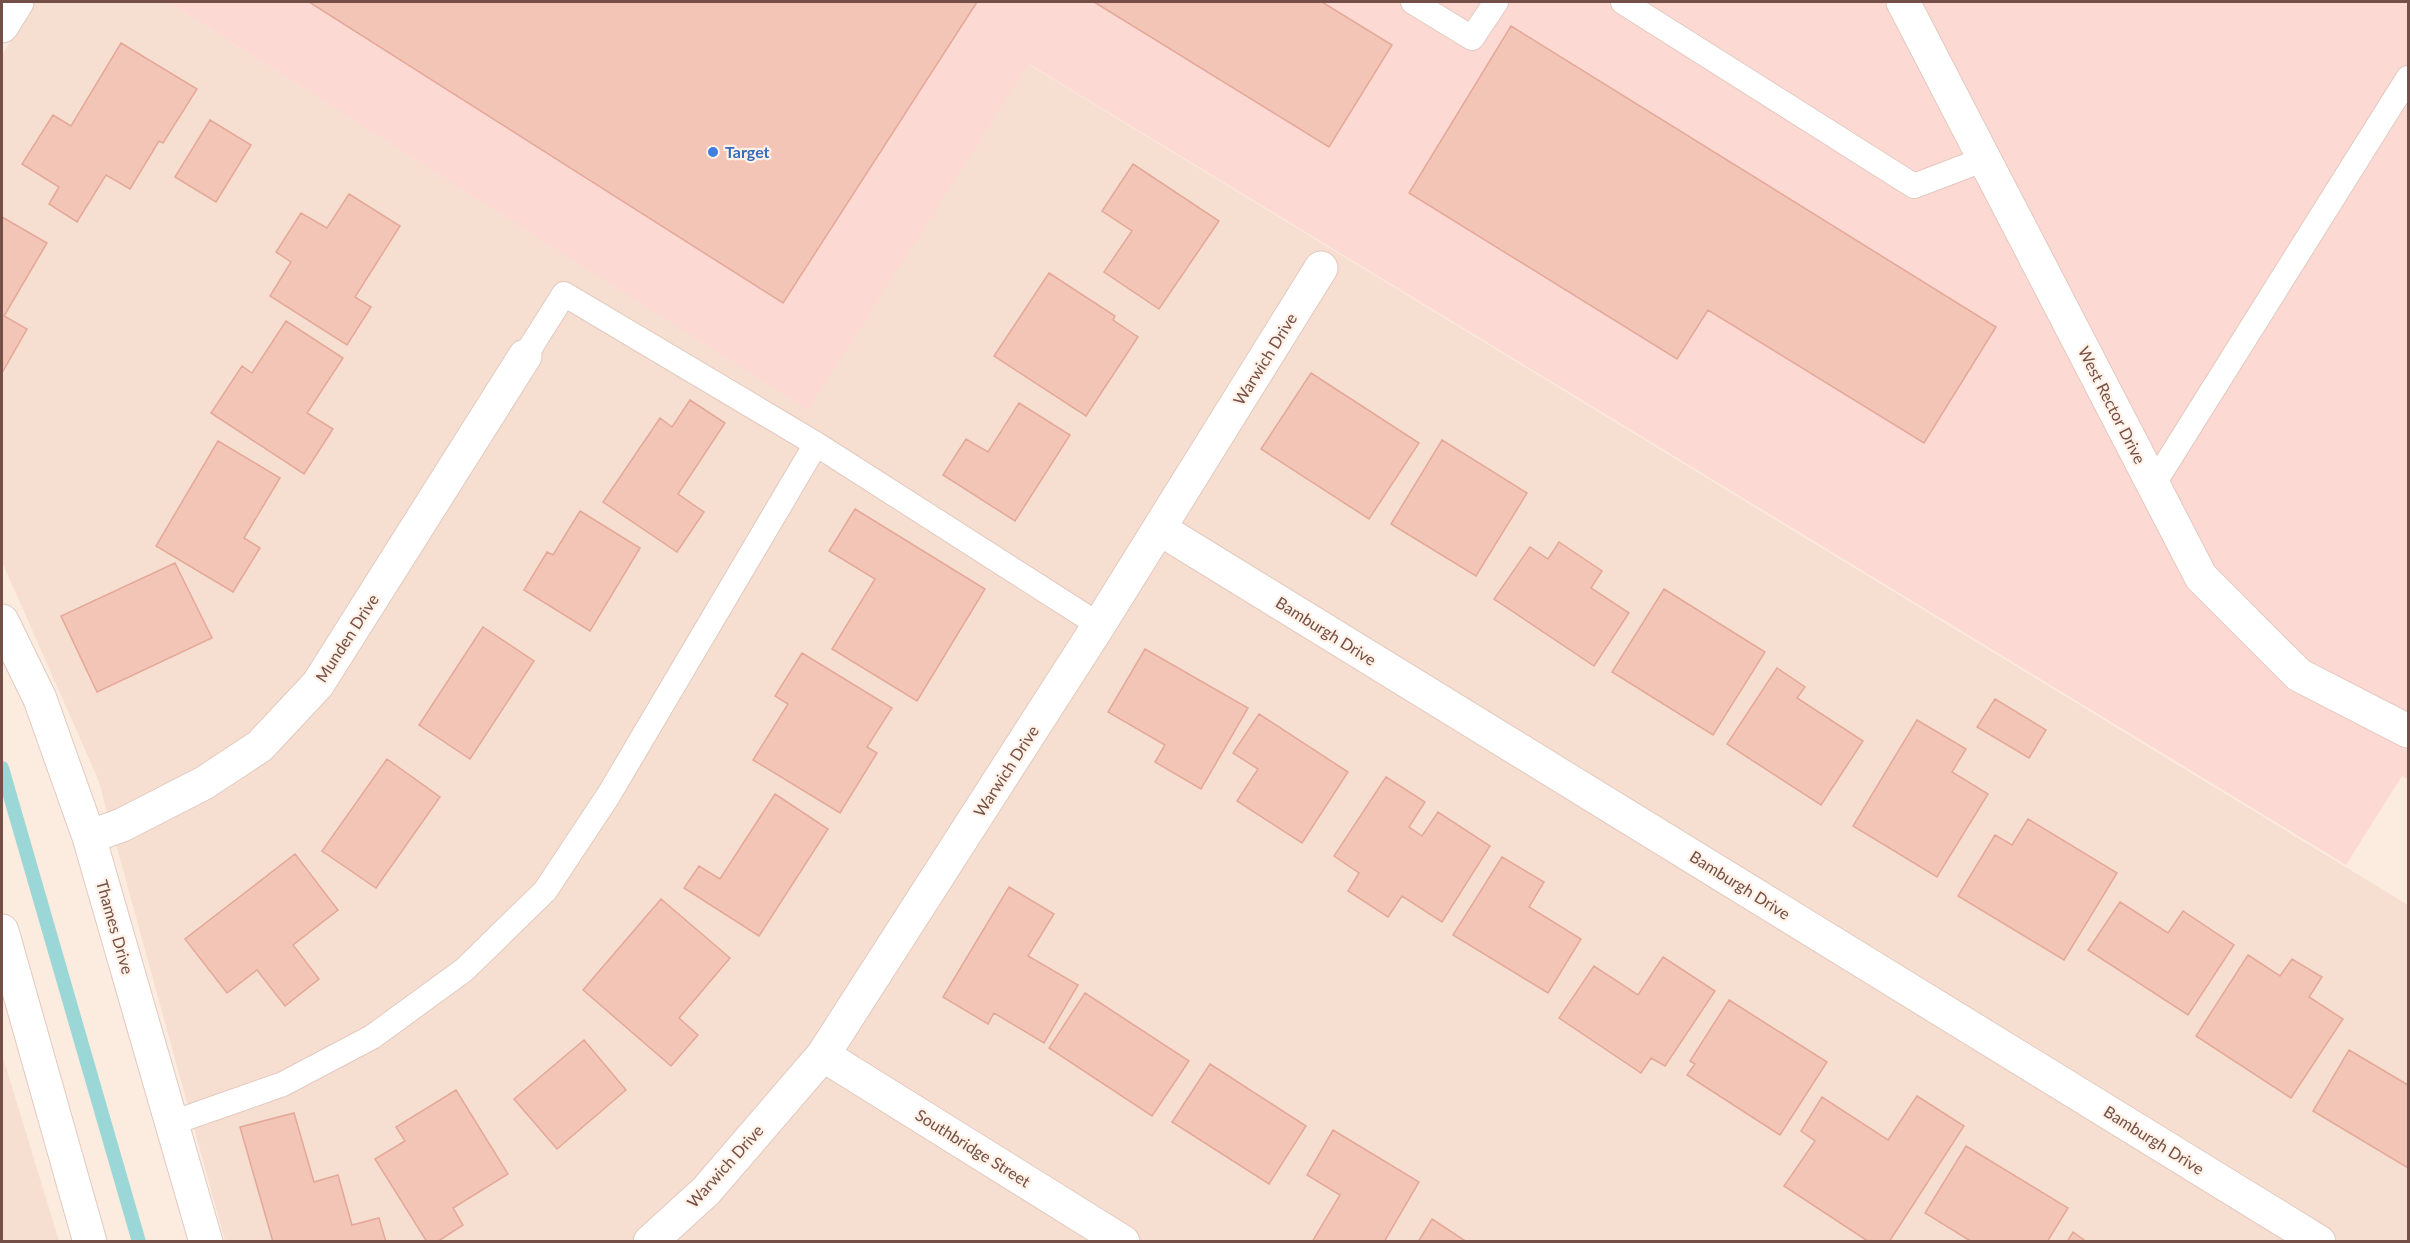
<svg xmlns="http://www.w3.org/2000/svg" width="2410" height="1243" font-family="Lato,sans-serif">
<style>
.residential{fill:#f6dfd1}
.commercial{fill:#fdd9d3}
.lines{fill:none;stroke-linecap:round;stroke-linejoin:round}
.stream{stroke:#9bd7d6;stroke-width:14}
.building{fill:#f2c5b7;stroke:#e4a898;stroke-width:1.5}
.service-casing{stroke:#e2c9bf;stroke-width:26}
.minor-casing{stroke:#e2c9bf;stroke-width:35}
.tertiary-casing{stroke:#e2c9bf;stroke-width:35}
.service{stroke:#fff;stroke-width:24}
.minor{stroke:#fff;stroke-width:33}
.tertiary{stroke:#fff;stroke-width:33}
.shop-dot{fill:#3f7fe0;stroke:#fff1e6;stroke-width:2}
.labels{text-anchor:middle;stroke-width:4.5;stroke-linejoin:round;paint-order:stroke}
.shop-label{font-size:16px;font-weight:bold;fill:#366cbe;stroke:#fff1e6;text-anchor:start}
.street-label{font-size:16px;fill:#734f47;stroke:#fff1e6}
</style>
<rect width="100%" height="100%" fill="#fcece0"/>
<path class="residential" d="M34,2H168L808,409L1028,64L2408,905V1241H225L98,779L2,562V55Z
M2,1054L59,1241H2Z"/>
<path class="commercial" d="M168,2H2408V780L2402,776L2346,865L1029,64L808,410Z"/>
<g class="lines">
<path class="stream" d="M2,768L139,1242"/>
</g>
<path class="building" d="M309,2H977L783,303Z
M1094,2H1322L1392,45L1329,147Z
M1511,26L1996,327L1924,443L1708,310L1677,359L1409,193Z
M121,43L197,89L163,143L159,141L130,189L106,175L77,222L49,204L59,187L22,164L53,115L71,126Z
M210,120L251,145L216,202L175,177Z
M1133,164L1219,221L1159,309L1104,272L1132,231L1102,211Z
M349,194L400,226L355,297L371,307L347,345L270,296L291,262L276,252L301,213L327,228Z
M2,217L47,243L4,316L27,329L2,373Z
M1049,273L1115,316L1113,320L1138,337L1086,416L994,356Z
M286,321L343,358L307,413L333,429L304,474L211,413L242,366L252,373Z
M1311,373L1419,443L1369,519L1261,449Z
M690,400L725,423L678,494L704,512L677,552L603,502L660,418L672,427Z
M1019,403L1070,435L1015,521L943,475L966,439L988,452Z
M1442,440L1527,493L1476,576L1391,524Z
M218,441L280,478L244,538L260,548L233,592L156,546Z
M855,509L985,589L917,701L832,649L875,579L829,551Z
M580,511L640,548L590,631L524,590L547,552L553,555Z
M1559,542L1602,571L1591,588L1629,613L1594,666L1494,599L1530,547L1548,559Z
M175,563L212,638L97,692L61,616Z
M1664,589L1765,652L1713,735L1612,672Z
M483,627L534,661L470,759L419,725Z
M1145,649L1248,708L1201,789L1155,762L1165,745L1108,712Z
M802,653L892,708L867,747L877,753L840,813L753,760L788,704L775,696Z
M1777,668L1805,687L1797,698L1863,741L1821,805L1727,744Z
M1995,699L2046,730L2029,758L1977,727Z
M1259,714L1348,772L1302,843L1237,801L1258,769L1233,753Z
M1917,720L1966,749L1952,772L1988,794L1937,877L1853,826Z
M387,759L440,797L376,888L322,851Z
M1386,777L1425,802L1409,827L1422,836L1438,812L1490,846L1442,922L1402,896L1388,917L1348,891L1359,873L1334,856Z
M775,794L828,829L759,936L684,888L699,866L720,879Z
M2028,819L2117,873L2064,960L1958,896L1995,835L2012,845Z
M295,854L338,910L293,945L319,979L285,1006L257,970L227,993L185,939Z
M1502,857L1544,882L1529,907L1581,939L1548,993L1453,935Z
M1009,887L1054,914L1028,956L1078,985L1044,1043L994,1013L988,1024L943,997Z
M661,899L730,958L679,1018L698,1035L671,1066L583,990Z
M2120,902L2168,933L2183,911L2234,945L2188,1015L2088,950Z
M2248,955L2280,976L2292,959L2322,977L2309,997L2343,1019L2291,1098L2196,1036Z
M1663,957L1715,991L1665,1066L1651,1058L1641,1073L1559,1018L1594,966L1638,995Z
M1085,993L1189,1061L1152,1116L1049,1048Z
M1729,1000L1827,1062L1780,1135L1687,1075L1695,1064L1690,1061Z
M584,1040L626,1090L557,1149L514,1099Z
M2349,1050L2408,1085V1168L2313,1111Z
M1210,1064L1306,1126L1269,1184L1172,1122Z
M456,1090L508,1174L453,1208L463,1225L437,1242H427L375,1159L405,1141L396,1127Z
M1917,1096L1964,1126L1889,1242H1869L1784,1186L1815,1141L1801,1131L1822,1097L1888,1140Z
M294,1113L314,1182L338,1175L352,1225L379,1218L386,1242H273L240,1127Z
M1333,1130L1419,1182L1384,1242H1312L1340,1195L1307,1175Z
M1966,1146L2068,1208L2047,1242H1972L1925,1213Z
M1432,1219L1467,1242H1418Z
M2073,1232L2087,1242H2067Z"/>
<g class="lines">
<g class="service-casing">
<path id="service" d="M1413,2L1472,38L1496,2
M1623,2L1914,186L1985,159
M525,356L564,294L816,444L1099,625
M2153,485L2408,78
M172,1123L283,1084L372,1037L464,970L545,891L608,796L816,444"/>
</g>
<g class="minor-casing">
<path id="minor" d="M2,26L17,2
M1160,529L2319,1242
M2,621L40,699L89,837L206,1242
M89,837L122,825L204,783L260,746L318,684L525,356
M2,931L90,1242
M823,1055L1123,1242
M650,1242L706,1191L823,1055L1099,625L1321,268"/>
</g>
<g class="tertiary-casing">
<path id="tertiary" d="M1903,2L2201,577L2299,675L2408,731"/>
</g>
<use href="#service" class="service"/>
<use href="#minor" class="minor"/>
<use href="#tertiary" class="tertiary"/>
</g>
<circle class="shop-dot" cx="713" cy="152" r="6"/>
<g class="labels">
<g class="shop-label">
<text x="725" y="158">Target</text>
</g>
<g class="street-label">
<text transform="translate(1265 359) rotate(-58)" y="6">Warwich Drive</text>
<text transform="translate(2112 405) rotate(63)" y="6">West Rector Drive</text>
<text transform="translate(1326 631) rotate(32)" y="6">Bamburgh Drive</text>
<text transform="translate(347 638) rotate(-57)" y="6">Munden Drive</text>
<text transform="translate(1006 771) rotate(-57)" y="6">Warwich Drive</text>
<text transform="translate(1740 885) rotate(32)" y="6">Bamburgh Drive</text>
<text transform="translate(115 927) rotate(74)" y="6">Thames Drive</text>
<text transform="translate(2154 1140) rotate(32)" y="6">Bamburgh Drive</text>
<text transform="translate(973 1148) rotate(32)" y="6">Southbridge Street</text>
<text transform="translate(725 1166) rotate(-48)" y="6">Warwich Drive</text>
</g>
</g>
<rect width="2410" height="1243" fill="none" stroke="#734f47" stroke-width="6"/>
</svg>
